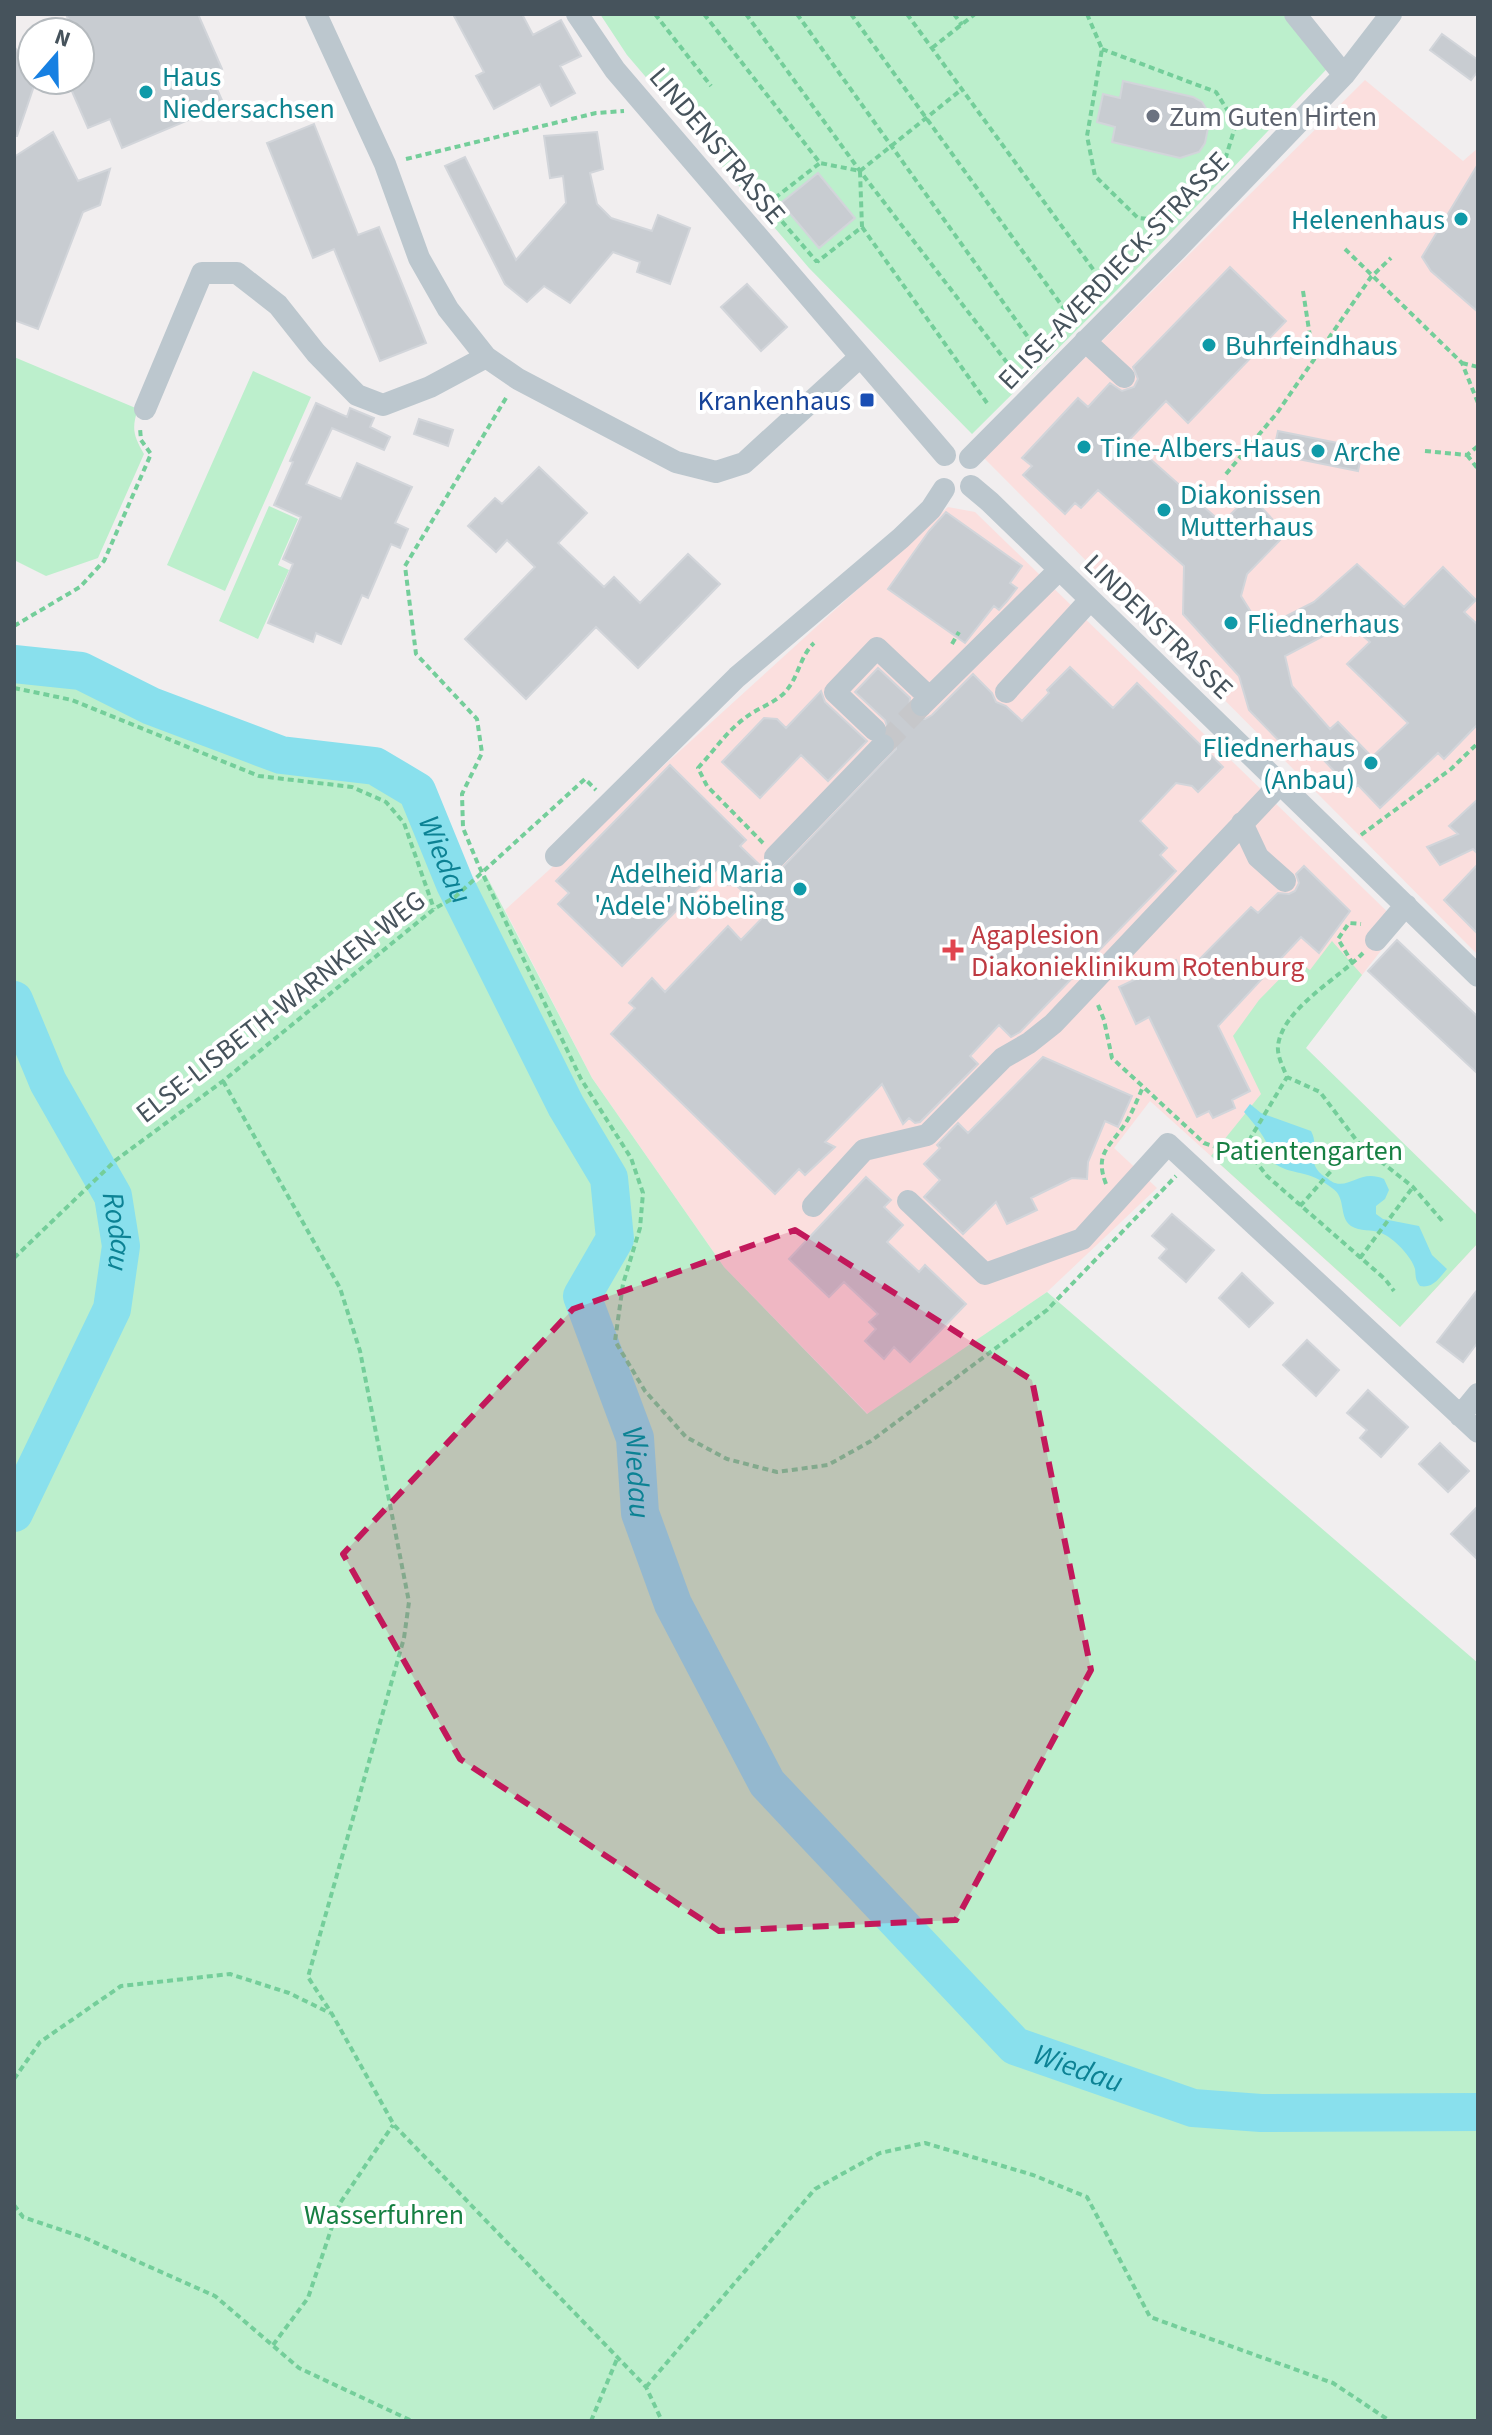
<svg xmlns="http://www.w3.org/2000/svg" width="1492" height="2435" font-family="'Source Sans 3',sans-serif">
<style>
.medical{fill:#fbdfde}
.green{fill:#bcefcc}
.water{fill:#89e0ed}
.lines{fill:none;stroke-linecap:round;stroke-linejoin:round}
.river{stroke:#89e0ed;stroke-width:38}
.building{fill:#c8ccd1;stroke:#d2d5da;stroke-width:2;fill-rule:evenodd}
.minor-tunnel{stroke:#c6c7ca;stroke-width:22;stroke-dasharray:22 11;stroke-linecap:butt}
.path{stroke:#74ce9a;stroke-width:4;stroke-dasharray:6 4;stroke-linecap:butt}
.minor{stroke:#bcc7ce;stroke-width:22}
.marked{fill:#c2185b;fill-opacity:0.2;stroke:#c2185b;stroke-width:6;stroke-dasharray:16 10;stroke-linejoin:round}
.culture-dot{fill:#0f9aa8;stroke:#fff;stroke-width:3}
.worship-dot{fill:#6b7280;stroke:#fff;stroke-width:3}
.transit-dot{fill:#1a4fb4;stroke:#fff;stroke-width:3}
.health-dot{fill:#e0444e;stroke:#fff;stroke-width:3}
.labels{text-anchor:middle;stroke-width:8;stroke-linejoin:round;paint-order:stroke}
.culture-label{font-size:28px;fill:#0d838f;stroke:#fff;text-anchor:start}
.worship-label{font-size:28px;fill:#5b616d;stroke:#fff;text-anchor:start}
.street-label{font-size:28px;fill:#46535c;stroke:#fff}
.transit-label{font-size:28px;fill:#164399;stroke:#fff;text-anchor:end}
.health-label{font-size:28px;fill:#be3a42;stroke:#fff;text-anchor:start}
.park-label{font-size:28px;fill:#167f42;stroke:#fff}
.water-label{font-size:30px;font-style:italic;fill:#0c8294;stroke:#fff}
</style>
<rect width="100%" height="100%" fill="#f1eeef"/>
<path class="medical" d="M1365,80L1463,161L1478,148V951L1476,953L984,458Z
M948,507L975,512L1401,925L1305,1048L1478,1216V1243L1400,1327L1150,1101L1114,1148L1157,1188L1047,1292L868,1414L724,1267L592,1078L505,910Z"/>
<path class="green" d="M600,14H1307L1340,55L1117,290L972,434L809,268L627,55Z
M14,357L138,409C131,429 134,437 144,454L98,558L46,576L14,560Z
M253,371L311,397L225,591L167,565Z
M269,506L298,519L278,565L289,570L258,639L219,621Z
M14,652L43,653L86,660L136,687L268,739L310,748L351,751L397,762L427,784L442,815L471,887L486,875L592,1078L724,1267L867,1414L1047,1292L1478,1663V2421H14Z
M1332,941L1362,975L1306,1048L1478,1216V1243L1400,1327L1211,1156L1261,1094L1233,1036L1259,1000L1297,961L1310,970Z"/>
<path class="water" d="M1250,1104L1261,1113L1311,1131C1321,1149 1303,1161 1325,1177C1327,1178 1333,1183 1335,1183C1351,1188 1361,1169 1384,1179L1389,1190L1385,1199L1376,1206V1214L1383,1219L1419,1226L1432,1255L1447,1269C1440,1277 1433,1289 1420,1286C1415,1279 1416,1277 1415,1269C1412,1257 1393,1237 1381,1233C1372,1229 1360,1232 1351,1226C1338,1216 1347,1198 1332,1188C1324,1182 1314,1176 1304,1174C1293,1171 1286,1171 1275,1164C1270,1143 1258,1128 1244,1112Z"/>
<g class="lines">
<g class="river">
<path id="s1" d="M14,664L81,671L151,706L281,755L375,766L417,791L455,884L566,1106L609,1178L615,1239L582,1296L635,1438L640,1513L673,1604L767,1783L1015,2046L1193,2108L1261,2113L1478,2112"/>
<path id="s2" d="M14,1000L48,1082L113,1196L121,1246L112,1309L14,1513"/>
</g>
</g>
<path class="building" d="M66,14H198L222,69L210,73L224,105L122,148L110,119L88,128L67,80H80V32H73Z
M453,14H522L533,35L561,20L581,56L560,66L575,93L551,106L540,84L494,109L476,76L484,72Z
M1442,34L1478,60V71L1471,80L1430,50Z
M14,46L32,74V80H36L17,136H14Z
M1123,81L1193,97L1202,102L1207,110L1209,123L1205,143L1199,152L1180,158L1112,142L1115,127L1097,122L1103,94L1120,98Z
M314,124L358,235L379,227L426,343L380,361L334,249L313,258L267,143Z
M53,132L78,181L110,169L100,205L83,212L38,329L14,320V157Z
M597,132L603,169L590,173L597,204L611,218L652,231L658,215L690,228L670,284L637,272L640,262L613,252L570,303L544,286L527,302L505,284L445,166L465,157L516,260L566,203L563,176L550,178L544,136Z
M1478,164V312L1431,271L1422,257Z
M818,173L855,218L819,248L781,203Z
M1230,267L1286,321L1188,423L1166,401L1129,440L1222,523L1250,495L1286,534L1247,574L1241,596L1251,612L1271,624L1314,602L1357,564L1404,607L1443,567L1476,600L1464,612L1478,625V724L1444,759L1438,753L1380,808L1358,785L1352,790L1303,738L1288,750L1249,710L1239,676L1183,614L1184,566L1098,490L1081,508L1075,503L1065,514L1023,475L1032,466L1022,458L1078,398L1088,407L1110,383L1122,391L1134,387L1138,379L1133,367ZM1348,623L1370,642L1347,664L1408,723L1372,757L1338,722L1330,729L1292,686L1285,656Z
M747,284L787,327L761,351L721,307Z
M316,403L347,417L350,408L374,418L370,427L390,437L384,450L332,428L306,484L341,499L357,463L412,487L395,523L408,529L400,548L391,544L368,598L362,595L341,644L316,633L313,642L268,623L293,564L283,559L301,517L274,505L293,462L290,461Z
M419,419L453,430L448,446L414,434Z
M1278,431L1363,448L1358,471L1273,454Z
M539,467L587,513L558,543L604,587L614,577L640,603L688,554L720,584L638,668L596,627L526,699L465,639L535,567L507,540L496,552L468,526L495,498L502,504Z
M946,512L1022,566L1010,583L1017,588L1007,601L999,610L994,606L965,643L888,589L929,531Z
M1070,667L1113,708L1137,683L1223,767L1198,792L1192,786L1176,783L1140,821L1167,848L1160,855L1176,871L1020,1032L1011,1037L999,1025L970,1056L978,1064L920,1122L915,1123L909,1118L903,1124L882,1084L825,1142L835,1147L805,1175L799,1169L775,1194L611,1034L635,1008L629,1003L652,978L665,992L728,926L741,940L766,914L735,884L725,885L721,865L622,966L558,904L569,893L556,881L670,765L746,840L740,846L769,874L772,871L780,870L896,749V740L889,733L885,720L855,692L878,668L910,698L909,709L918,718L925,719L932,715L973,674L992,693L996,702L1006,706L1022,721L1049,693L1047,690Z
M821,691L825,702L867,741L828,781L801,755L760,798L722,762L764,718L777,719L786,728Z
M1478,799V854L1473,849L1440,865L1427,847L1458,834L1449,826Z
M1478,864V934L1444,900Z
M1304,866L1350,911L1319,953L1301,937L1218,1026L1250,1091L1232,1100L1235,1108L1213,1118L1209,1111L1197,1117L1149,1017L1136,1024L1119,987L1176,960L1183,976L1251,907L1258,913L1278,893L1289,894L1295,891L1299,883L1296,874Z
M1397,940L1478,1017V1074L1368,971Z
M1043,1057L1132,1096L1118,1127L1105,1121L1088,1162L1087,1179L1072,1178L1031,1198L1037,1210L1007,1224L996,1202L963,1234L924,1197L940,1180L924,1164L940,1148L937,1145L958,1123L968,1133Z
M866,1177L891,1200L884,1207L903,1225L887,1242L919,1272L925,1265L966,1304L910,1362L894,1347L884,1359L865,1341L876,1329L869,1322L878,1314L844,1282L829,1297L789,1259Z
M1172,1214L1214,1250L1186,1282L1159,1258L1167,1249L1152,1236Z
M1242,1273L1273,1303L1249,1327L1219,1298Z
M1478,1289V1342L1463,1362L1437,1342Z
M1307,1340L1339,1370L1316,1396L1283,1365Z
M1368,1390L1408,1427L1381,1457L1360,1438L1367,1430L1347,1413Z
M1440,1443L1469,1471L1448,1492L1419,1464Z
M1478,1506V1560L1451,1534Z"/>
<g class="lines">
<path class="minor-tunnel" d="M883,745L922,705"/>
<path class="path" d="M655,14L711,86
M704,14L820,163L860,171L862,227L817,262
M746,14L860,171L1015,373
M797,14L1043,358
M851,14L1073,321
M907,14L1109,291
M954,14L962,25
M1087,14L1102,49L1087,136L1095,176L1138,218L1159,220L1165,229
M932,48L975,14
M1102,49L1216,92L1236,124L1224,163L1159,220
M406,159L596,113L624,111
M860,171L961,90
M767,204L820,163
M762,209L767,204L817,262
M862,227L987,403
M1345,249L1462,363L1478,403
M1303,291L1313,356
M1462,363L1478,367
M506,398L405,566L416,654L477,719L482,753L462,794L463,828L478,864L581,1079L631,1158L643,1193L640,1228L623,1284L615,1341L645,1391L686,1437L727,1459L777,1472L828,1465L871,1441L1047,1310L1176,1176
M1425,451L1467,455L1478,446
M1467,455L1478,469
M1226,474L1277,413L1371,277L1391,258
M14,626L80,587L104,561L151,454L141,440L140,428
M952,644L959,632
M14,688L72,700L259,776L352,787L386,802L404,823L434,909
M1361,835L1451,769L1478,743
M763,843L707,786L698,768C713,752 727,731 745,718C757,708 776,703 786,691C799,676 800,656 814,643
M1363,953C1338,979 1282,1009 1278,1046C1277,1056 1283,1067 1287,1077L1320,1092L1360,1145L1413,1187L1444,1223
M1353,964L1338,939L1349,923L1361,924
M1098,1005L1104,1020L1112,1058L1204,1143L1224,1150L1248,1151
M223,1081L340,1288L360,1351L409,1602L404,1638L308,1977L332,2014L394,2125L646,2387L662,2421
M1248,1151L1267,1176L1385,1279L1394,1291
M1248,1151L1251,1137L1287,1077
M1106,1184C1095,1155 1107,1149 1123,1127C1131,1116 1137,1100 1143,1087
M1300,1206C1320,1185 1335,1163 1359,1145
M14,1258L116,1160L223,1081L434,909L455,897L585,779L596,790
M1360,1258L1413,1187
M14,2079L40,2042L121,1986L230,1974L289,1993L330,2013
M14,2205L23,2217L85,2238L215,2296L299,2368L412,2421
M273,2345L308,2298L340,2203L393,2125
M646,2387L815,2189L880,2153L925,2143L1033,2175L1087,2197L1150,2317L1333,2383L1390,2421
M591,2421L617,2359"/>
<path class="minor" d="M316,14L385,164L419,258L448,309L486,357L518,379L676,462L716,472L744,463L860,357
M577,14L615,70L945,455
M1295,14L1344,75
M1085,341L1124,377
M145,409L202,273H237L278,305L316,353L357,395L383,405L430,387L486,357
M970,458L1177,249L1344,75L1391,14
M971,486L990,502L1478,976
M1006,692L1090,600
M922,705L1059,570
M875,730L835,692L877,648L929,697
M1242,823L1258,857L1285,881
M556,856L737,677L901,538L931,509L944,489
M775,857L883,745
M1376,940L1406,905
M908,1201L985,1274L1082,1239L1168,1144L1478,1432
M813,1206L864,1150L927,1135L1003,1058L1029,1043L1053,1024L1279,785
M1460,1416L1478,1394"/>
</g>
<path class="marked" d="M795,1230L1032,1380L1091,1670L956,1920L719,1931L460,1759L343,1554L573,1309Z"/>
<g class="culture-dot">
<circle cx="146" cy="92" r="8"/>
<circle cx="1461" cy="219" r="8"/>
<circle cx="1209" cy="345" r="8"/>
<circle cx="1084" cy="447" r="8"/>
<circle cx="1318" cy="451" r="8"/>
<circle cx="1164" cy="510" r="8"/>
<circle cx="1231" cy="623" r="8"/>
<circle cx="1371" cy="763" r="8"/>
<circle cx="800" cy="889" r="8"/>
</g>
<circle class="worship-dot" cx="1153" cy="116" r="8"/>
<rect class="transit-dot" x="859" y="392" width="16" height="16" rx="4"/>
<path class="health-dot" d="M949 938h8v8h8v8h-8v8h-8v-8h-8v-8h8z"/>
<g class="labels">
<g class="culture-label">
<text x="162" y="86">Haus<tspan x="162" dy="32">Niedersachsen</tspan></text>
<text x="1445" y="229" text-anchor="end">Helenenhaus</text>
<text x="1225" y="355">Buhrfeindhaus</text>
<text x="1100" y="457">Tine-Albers-Haus</text>
<text x="1334" y="461">Arche</text>
<text x="1180" y="504">Diakonissen<tspan x="1180" dy="32">Mutterhaus</tspan></text>
<text x="1247" y="633">Fliednerhaus</text>
<text x="1355" y="757" text-anchor="end">Fliednerhaus<tspan x="1355" dy="32">(Anbau)</tspan></text>
<text x="784" y="883" text-anchor="end">Adelheid Maria<tspan x="784" dy="32">'Adele' Nöbeling</tspan></text>
</g>
<g class="worship-label">
<text x="1169" y="126">Zum Guten Hirten</text>
</g>
<g class="street-label">
<text transform="translate(718 145) rotate(50)" y="10">LINDENSTRASSE</text>
<text transform="translate(1113 270) rotate(-46)" y="10">ELISE-AVERDIECK-STRASSE</text>
<text transform="translate(1159 626) rotate(44)" y="10">LINDENSTRASSE</text>
<text transform="translate(280 1006) rotate(-38)" y="10">ELSE-LISBETH-WARNKEN-WEG</text>
</g>
<g class="transit-label">
<text x="851" y="410">Krankenhaus</text>
</g>
<g class="health-label">
<text x="971" y="944">Agaplesion<tspan x="971" dy="32">Diakonieklinikum Rotenburg</tspan></text>
</g>
<g class="park-label">
<text x="1309" y="1160">Patientengarten</text>
<text x="384" y="2224">Wasserfuhren</text>
</g>
<g class="water-label">
<text dy="10" stroke="none"><textPath href="#s1" startOffset="502">Wiedau</textPath></text>
<text dy="10" stroke="none"><textPath href="#s2" startOffset="256">Rodau</textPath></text>
<text dy="10" stroke="none"><textPath href="#s1" startOffset="1174">Wiedau</textPath></text>
<text dy="10" stroke="none"><textPath href="#s1" startOffset="1942">Wiedau</textPath></text>
</g>
</g>
<rect width="1492" height="2435" fill="none" stroke="#46535c" stroke-width="32"/>
<g transform="translate(56 56) rotate(20)"><circle r="38" fill="#ffffff" stroke="#b5babe" stroke-width="2"/>
<path d="M0-6L14 30L0 20L-14 30Z" fill="#1780e2"/>
<text y="-12" font-size="22" font-weight="bold" text-anchor="middle" fill="#46535c">N</text>
</g>
</svg>
